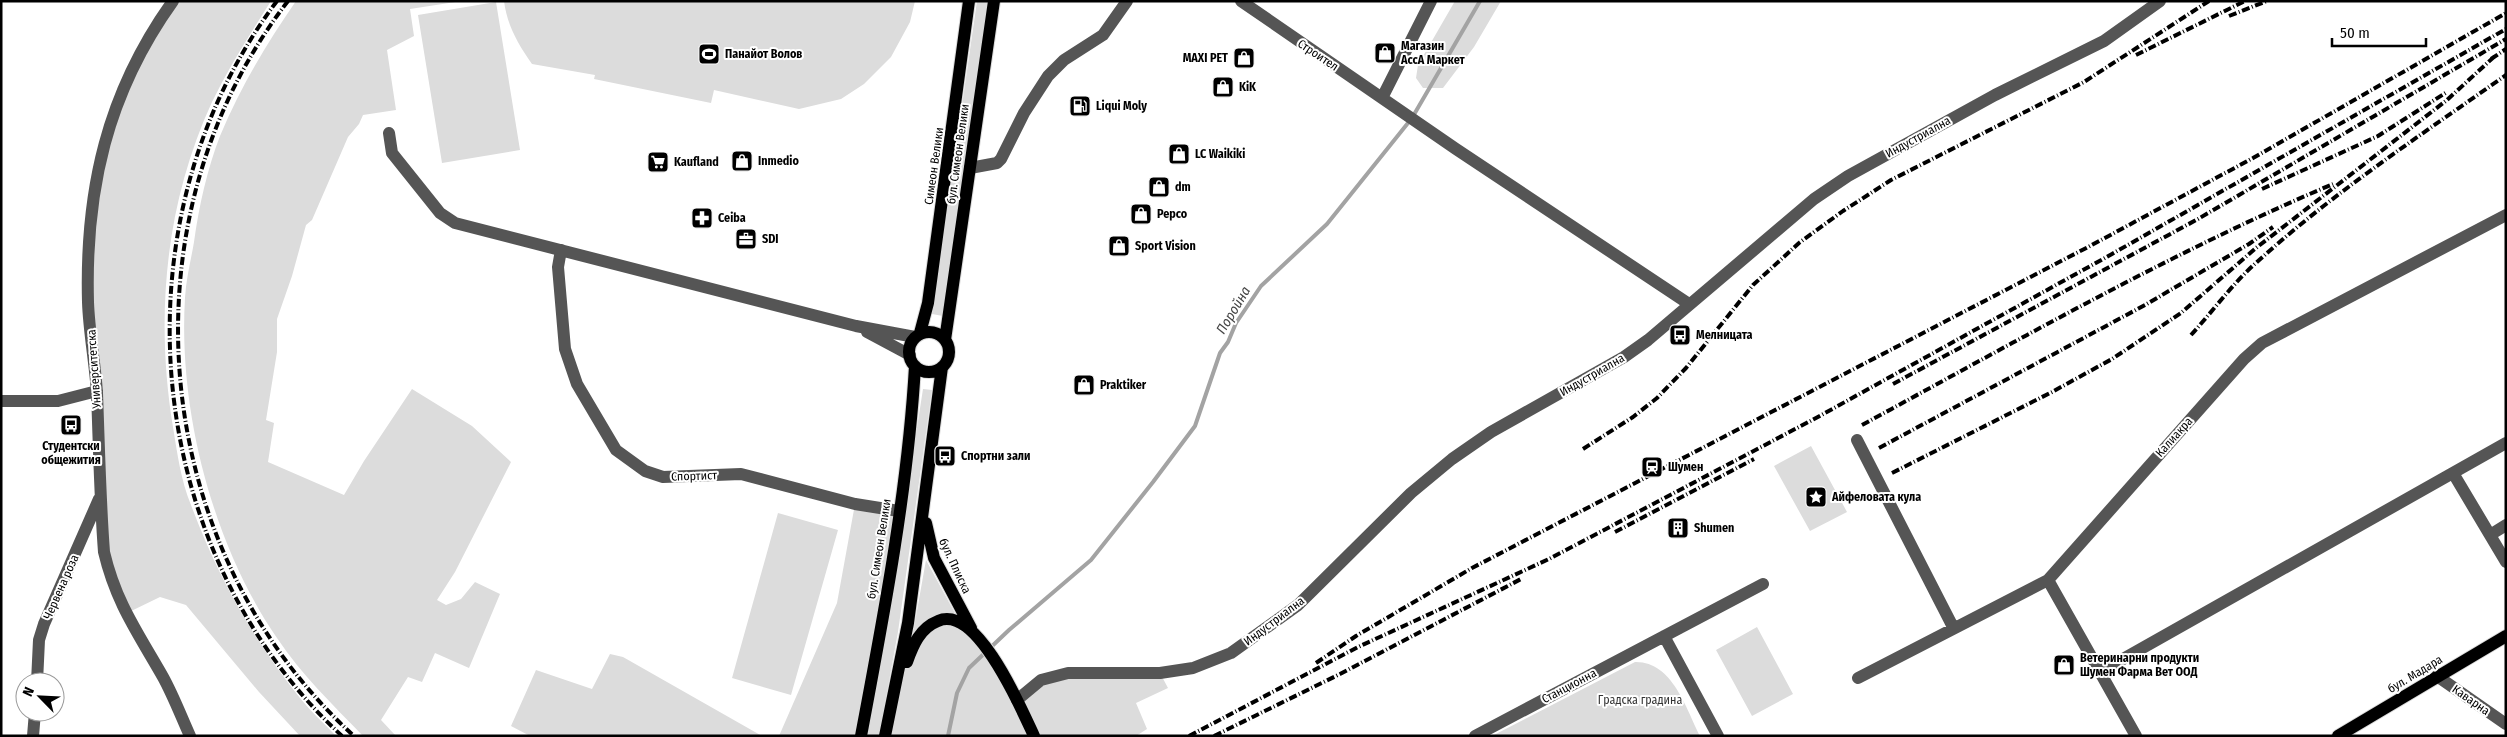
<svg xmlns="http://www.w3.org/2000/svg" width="2507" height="737" font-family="'Fira Sans Condensed',sans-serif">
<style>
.green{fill:#dcdcdc}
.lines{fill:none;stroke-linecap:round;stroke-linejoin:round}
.stream{stroke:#a3a3a3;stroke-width:4}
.major-casing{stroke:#dbdbdb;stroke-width:14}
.minor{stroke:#555;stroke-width:12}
.major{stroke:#000;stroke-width:12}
.rail{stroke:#000;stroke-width:4;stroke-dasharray:8 2.5 1 2.5;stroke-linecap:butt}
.labels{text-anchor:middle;stroke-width:4;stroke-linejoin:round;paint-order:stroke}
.poi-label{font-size:12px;font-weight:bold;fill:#000;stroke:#fff;text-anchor:start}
.street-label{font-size:12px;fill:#000;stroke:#fff}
.park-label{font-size:12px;fill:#333;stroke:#fff}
.water-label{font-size:14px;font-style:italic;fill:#444;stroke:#fff}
</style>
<rect width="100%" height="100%" fill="#fff"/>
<path class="green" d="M173,1H271C250,34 229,67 212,102C165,204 155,317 173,427C177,452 181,481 191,505C217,575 253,640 300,698C311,712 324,723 336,736H300L259,692L186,605L160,597L125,614L109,571L88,227L113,116Z
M296,1H462L410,9L414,36L387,50L396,110L363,115L359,124L348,137L312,220L306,225L292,276L277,319V352L266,420L274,423L268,462L344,495L364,461L412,389L472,426L511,462L455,572L437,600L446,605L461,599L475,582L500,594L469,668L435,653L422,682L408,677L381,720L396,736H363C333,705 301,674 277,638C213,545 178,411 185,298C186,279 191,260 194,242C199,206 207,170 220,136C240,88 267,43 296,1Z
M504,1H915L910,22L891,57L864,84L841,99L799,109L714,90L711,103L594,79L595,75L532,64C518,44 507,25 504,1Z
M977,1H988L943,316L932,314Z
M1455,1H1501L1474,47L1443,88H1423L1416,78L1418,65Z
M496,2L520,150L442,163L418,15Z
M923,389L932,390L898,632L879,736H866L886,628Z
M1811,446L1847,512L1810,531L1774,466Z
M855,504L899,511L861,736H779L837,603Z
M778,513L838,530L791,695L732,678Z
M926,560L956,615C937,613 927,621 913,633Z
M942,619L972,631L1017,700L1041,680L1160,673L1168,688L1136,703L1147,729L1136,736H885L912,645Z
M1757,627L1793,694L1752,716L1716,650Z
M610,654L623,657L762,736H530L511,726L536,670L592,689Z
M1635,662C1672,661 1686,708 1700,736H1492Z"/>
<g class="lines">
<path class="stream" d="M948,736L957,693L969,668L1009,630L1091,560L1153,482L1195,426L1220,353L1228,342L1236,323L1261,286L1327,224L1412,118L1480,1"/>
<g class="major-casing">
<path id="major" d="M909 352a20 20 0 1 1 40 0a20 20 0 1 1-40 0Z
M920,333L928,303L969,1
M945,340L994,1
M926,523L934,558L971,628
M907,662C913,645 920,628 938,621C977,604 1021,708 1034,736
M861,736C884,614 908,489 915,366
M885,736L908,623L942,367
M2338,736L2506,636"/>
</g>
<path class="minor" d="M173,1C107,93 85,190 88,302C89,332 95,362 97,393C99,446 100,499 104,552C116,603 138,633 163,677C173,695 181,716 190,736
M1241,1L1456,149L1689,304
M1382,98L1431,1
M389,133L392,153L440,213L455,223L856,326L915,337
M970,168L997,163L1001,159L1024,113L1048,76L1064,60L1103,35L1127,1
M561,250L558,267L565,349L577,384L616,450L645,471L663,477L741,474L855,504L899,511
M867,332L910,355
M1,401H58L97,391
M1857,440L1953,627
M2453,473L2506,562
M2490,535L2506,525
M2048,580L2136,736
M1664,636L1718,736
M2100,672L2506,443
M2437,676L2506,724
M1858,678L2048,580L2244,359L2262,343L2506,215
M37,682L39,640L44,624L99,499
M1017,700L1041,680L1068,673H1160L1193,668L1231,653L1298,605L1411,493L1452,459L1491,432L1624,357L1648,340L1814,199L1848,176L1995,95L2104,41L2160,1
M33,736L35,712
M1475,736L1763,584"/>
<use href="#major" class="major"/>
<path class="rail" d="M277,1C112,220 140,549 342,736
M288,1C118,221 149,550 354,736
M2229,16L2267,1
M2136,55L2245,1
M2491,59L2506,49
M2262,189L2378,136L2447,92
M2191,335C2213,311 2233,283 2257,262C2334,192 2421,135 2506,75
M1893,384L2198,219L2506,39
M1862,425C2017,341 2170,253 2333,184
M1879,448L2145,305L2249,244L2273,227
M1583,449L1633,417L1657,398L1686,368L1753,285L1799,243L1843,211L1891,180L2084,82L2209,1
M1892,473L2052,392L2112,359L2181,313L2256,248L2447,100L2496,55
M1615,532L1754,459
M1316,663L1356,636L1472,568L2090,246L2253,158L2506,13
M1189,736L1358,647L1549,559L1816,418L2112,254L2506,29
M1214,736L1340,674L1521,579"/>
</g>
<defs>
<g id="shop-square" transform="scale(1.125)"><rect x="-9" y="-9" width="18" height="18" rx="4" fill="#000" stroke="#fff"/><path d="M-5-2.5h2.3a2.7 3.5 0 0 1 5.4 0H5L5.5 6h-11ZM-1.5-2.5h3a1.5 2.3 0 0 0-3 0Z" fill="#fff"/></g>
<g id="stadium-square" transform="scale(1.125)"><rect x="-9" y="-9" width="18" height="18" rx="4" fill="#000" stroke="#fff"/><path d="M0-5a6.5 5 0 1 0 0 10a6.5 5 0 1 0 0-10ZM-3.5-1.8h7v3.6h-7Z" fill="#fff"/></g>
<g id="fuel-square" transform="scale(1.125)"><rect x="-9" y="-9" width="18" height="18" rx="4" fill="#000" stroke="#fff"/><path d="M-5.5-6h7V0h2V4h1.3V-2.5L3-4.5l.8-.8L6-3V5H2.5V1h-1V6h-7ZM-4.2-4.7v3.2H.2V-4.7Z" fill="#fff"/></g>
<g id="supermarket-square" transform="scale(1.125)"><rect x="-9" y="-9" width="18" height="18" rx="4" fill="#000" stroke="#fff"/><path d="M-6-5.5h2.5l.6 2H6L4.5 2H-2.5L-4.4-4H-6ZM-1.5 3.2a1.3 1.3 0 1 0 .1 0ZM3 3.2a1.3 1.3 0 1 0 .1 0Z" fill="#fff"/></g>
<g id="pharmacy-square" transform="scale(1.125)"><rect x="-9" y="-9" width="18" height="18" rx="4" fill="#000" stroke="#fff"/><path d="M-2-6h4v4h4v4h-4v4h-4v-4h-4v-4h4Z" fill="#fff"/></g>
<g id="office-square" transform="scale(1.125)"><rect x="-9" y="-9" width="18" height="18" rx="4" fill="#000" stroke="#fff"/><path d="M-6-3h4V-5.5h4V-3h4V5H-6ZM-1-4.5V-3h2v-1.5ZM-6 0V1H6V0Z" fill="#fff"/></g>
<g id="bus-square" transform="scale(1.125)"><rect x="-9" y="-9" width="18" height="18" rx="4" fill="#000" stroke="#fff"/><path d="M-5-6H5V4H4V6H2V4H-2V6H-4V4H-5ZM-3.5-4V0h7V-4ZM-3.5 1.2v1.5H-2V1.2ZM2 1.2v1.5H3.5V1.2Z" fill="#fff"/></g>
<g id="station-square" transform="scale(1.125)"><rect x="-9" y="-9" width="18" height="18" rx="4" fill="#000" stroke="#fff"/><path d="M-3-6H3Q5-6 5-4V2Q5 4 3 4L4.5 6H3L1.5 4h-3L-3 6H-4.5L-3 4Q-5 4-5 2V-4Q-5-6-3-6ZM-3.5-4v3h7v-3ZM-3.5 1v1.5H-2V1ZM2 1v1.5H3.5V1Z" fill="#fff"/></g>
<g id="sight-square" transform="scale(1.125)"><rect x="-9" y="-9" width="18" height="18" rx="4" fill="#000" stroke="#fff"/><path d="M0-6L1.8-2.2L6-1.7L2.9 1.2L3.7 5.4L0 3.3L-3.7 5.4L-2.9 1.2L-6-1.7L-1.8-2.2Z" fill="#fff"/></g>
<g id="building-square" transform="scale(1.125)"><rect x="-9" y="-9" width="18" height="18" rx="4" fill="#000" stroke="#fff"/><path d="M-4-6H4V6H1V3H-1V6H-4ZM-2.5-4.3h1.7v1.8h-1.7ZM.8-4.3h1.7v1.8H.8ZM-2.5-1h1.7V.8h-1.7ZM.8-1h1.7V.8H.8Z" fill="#fff"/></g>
</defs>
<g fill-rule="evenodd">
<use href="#shop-square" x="1385" y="53"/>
<use href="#stadium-square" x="709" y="54"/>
<use href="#shop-square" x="1244" y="58"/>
<use href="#shop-square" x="1223" y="87"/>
<use href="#fuel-square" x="1080" y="106"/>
<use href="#shop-square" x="1179" y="154"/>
<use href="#shop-square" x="742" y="161"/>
<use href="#supermarket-square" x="658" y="162"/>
<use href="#shop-square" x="1159" y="187"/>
<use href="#shop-square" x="1141" y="214"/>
<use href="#pharmacy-square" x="702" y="218"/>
<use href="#office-square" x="746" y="239"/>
<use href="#shop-square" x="1119" y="246"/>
<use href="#bus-square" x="1680" y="335"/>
<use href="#shop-square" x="1084" y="385"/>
<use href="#bus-square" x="71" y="425"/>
<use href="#bus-square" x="945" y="456"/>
<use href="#station-square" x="1652" y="467"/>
<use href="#sight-square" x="1816" y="497"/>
<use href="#building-square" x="1678" y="528"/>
<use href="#shop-square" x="2064" y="665"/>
</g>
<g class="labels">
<g class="poi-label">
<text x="1401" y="50">Магазин<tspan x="1401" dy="14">АссА Маркет</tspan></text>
<text x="725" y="58">Панайот Волов</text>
<text x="1228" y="62" text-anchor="end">MAXI PET</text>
<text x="1239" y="91">KiK</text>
<text x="1096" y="110">Liqui Moly</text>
<text x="1195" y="158">LC Waikiki</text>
<text x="758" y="165">Inmedio</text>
<text x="674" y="166">Kaufland</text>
<text x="1175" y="191">dm</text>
<text x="1157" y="218">Pepco</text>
<text x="718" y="222">Ceiba</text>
<text x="762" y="243">SDI</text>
<text x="1135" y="250">Sport Vision</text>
<text x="1696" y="339">Мелницата</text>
<text x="1100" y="389">Praktiker</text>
<text x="71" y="450" text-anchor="middle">Студентски<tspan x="71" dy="14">общежития</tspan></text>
<text x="961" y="460">Спортни зали</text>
<text x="1668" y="471">Шумен</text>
<text x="1832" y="501">Айфеловата кула</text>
<text x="1694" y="532">Shumen</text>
<text x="2080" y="662">Ветеринарни продукти<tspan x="2080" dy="14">Шумен Фарма Вет ООД</tspan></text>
</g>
<g class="street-label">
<text transform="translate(1318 55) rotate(34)" y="4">Строител</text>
<text transform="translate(1918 137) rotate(-29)" y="4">Индустриална</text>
<text transform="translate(958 154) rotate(-82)" y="4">бул. Симеон Велики</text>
<text transform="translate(934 166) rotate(-82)" y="4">Симеон Велики</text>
<text transform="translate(94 369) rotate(-94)" y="4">Университетска</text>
<text transform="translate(1592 375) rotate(-30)" y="4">Индустриална</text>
<text transform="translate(2174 437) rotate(-48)" y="4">Калиакра</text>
<text transform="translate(694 476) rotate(-2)" y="4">Спортист</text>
<text transform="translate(879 549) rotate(-81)" y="4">бул. Симеон Велики</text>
<text transform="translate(955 566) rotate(65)" y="4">бул. Плиска</text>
<text transform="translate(61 587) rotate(-66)" y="4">Червена роза</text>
<text transform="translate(1274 621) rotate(-37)" y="4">Индустриална</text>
<text transform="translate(2415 674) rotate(-31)" y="4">бул. Мадара</text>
<text transform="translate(1569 686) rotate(-28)" y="4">Станционна</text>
<text transform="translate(2471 700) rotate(35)" y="4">Каварна</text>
</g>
<g class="park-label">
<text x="1640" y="704">Градска градина</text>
</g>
<g class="water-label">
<text transform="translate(1233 310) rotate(-59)" y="5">Поройна</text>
</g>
</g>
<rect width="2507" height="737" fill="none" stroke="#000000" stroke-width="5"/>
<g transform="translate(40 697) rotate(294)"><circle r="24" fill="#ffffff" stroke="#999999"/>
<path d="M0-4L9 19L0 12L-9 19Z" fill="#000000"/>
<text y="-8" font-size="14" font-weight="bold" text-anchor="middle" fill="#000000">N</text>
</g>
<path d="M2332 38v8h94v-8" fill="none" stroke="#000000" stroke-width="2.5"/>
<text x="2340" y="38" font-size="15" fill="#000000" stroke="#ffffff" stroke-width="4" paint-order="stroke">50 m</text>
</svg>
